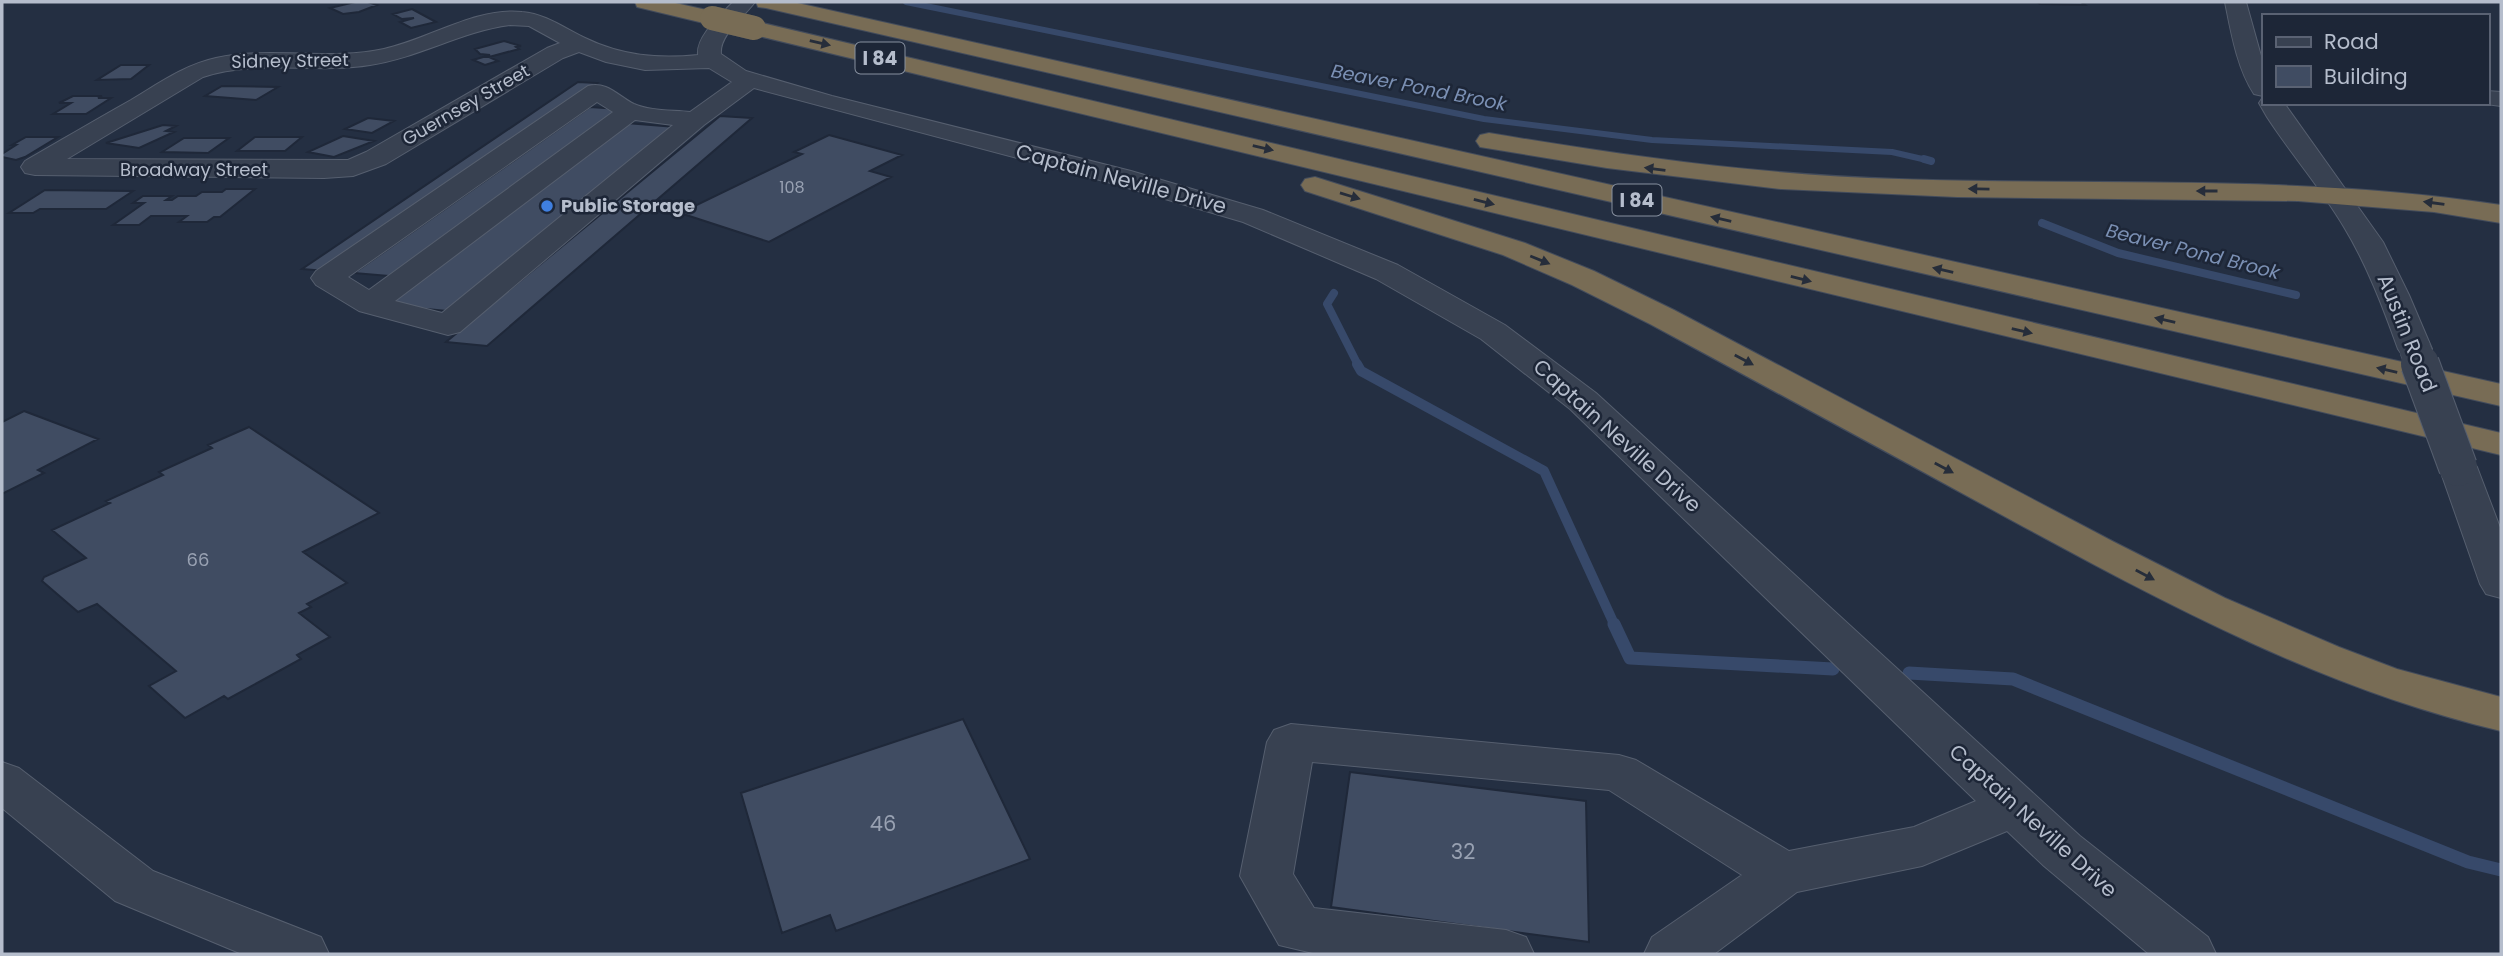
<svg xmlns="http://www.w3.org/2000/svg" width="2503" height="956" font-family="Poppins,sans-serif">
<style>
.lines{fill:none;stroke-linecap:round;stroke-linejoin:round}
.stream-far3{stroke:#37496a;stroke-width:6}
.stream-far2{stroke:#37496a;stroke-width:8}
.stream-far1{stroke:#37496a;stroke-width:10}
.stream{stroke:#37496a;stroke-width:13}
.building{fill:#404c62;stroke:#1f2839;stroke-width:2}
.minor-casing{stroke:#565f6f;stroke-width:2}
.highway-casing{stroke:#434c5c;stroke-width:2}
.minor{fill:#384151;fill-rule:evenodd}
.highway{fill:#786c55;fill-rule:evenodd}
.minor-bridge-far1-casing{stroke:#565f6f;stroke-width:32;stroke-linecap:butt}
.minor-bridge-casing{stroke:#565f6f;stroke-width:40;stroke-linecap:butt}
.highway-bridge-casing{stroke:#434c5c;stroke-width:24;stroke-linecap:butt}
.minor-bridge-far1{stroke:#384151;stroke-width:31}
.minor-bridge{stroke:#384151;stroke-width:38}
.highway-bridge{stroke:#786c55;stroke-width:24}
.oneway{fill:#262d3a}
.shop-dot{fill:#3f7fe0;stroke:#1d2637;stroke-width:2.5}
.labels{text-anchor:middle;stroke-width:5;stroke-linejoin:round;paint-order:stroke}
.far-number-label{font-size:16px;fill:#98a1b2}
.far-street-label{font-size:18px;fill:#b5bdcc;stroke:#1d2637}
.far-poi-label{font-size:18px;font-weight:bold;fill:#b5bdcc;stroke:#1d2637;text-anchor:start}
.number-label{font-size:18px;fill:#98a1b2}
.shield{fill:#1d2637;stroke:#87909f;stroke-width:2}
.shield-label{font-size:19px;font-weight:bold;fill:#b5bdcc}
.far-water-label{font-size:19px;font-style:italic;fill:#7b90b4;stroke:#1d2637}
.street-label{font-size:21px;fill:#b5bdcc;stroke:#1d2637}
.near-number-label{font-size:21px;fill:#98a1b2}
</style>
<rect width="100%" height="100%" fill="#242f42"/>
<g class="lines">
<path class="stream-far3" d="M906,2L1484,119L1652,140L1892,152L1931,161"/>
<path class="stream-far2" d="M1924,159L1931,161
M2042,223L2118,253L2296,295
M1334,293L1327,304L1358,365"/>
<path class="stream-far1" d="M1357,364L1361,371L1544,471L1615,626"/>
<path class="stream" d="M1614,624L1630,658L1833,669
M1909,673L2013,679L2468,862L2501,870"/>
</g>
<path class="building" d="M355,2H368L377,5L359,12L343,14L330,8Z
M2037,2H2081L2085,5L2040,4Z
M412,9L436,22L411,28L400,22L414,18L402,19L393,14Z
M504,41L521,46L516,47L519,49L489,57L498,61L485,65L473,60L490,55L480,54L475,49Z
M121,65H149L131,79L97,80Z
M578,82L597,83L326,271L302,269Z
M222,86L278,87L256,100L205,96Z
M73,96H102L98,98H111L86,114H53L71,103H59Z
M590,107L619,109L389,276L354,273Z
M720,116L752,118L487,346L446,342Z
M368,118L394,121L372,133L345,129Z
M626,123L676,127L447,311L385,305Z
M163,125L176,126L166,131L174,132L139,148L106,143Z
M829,135L902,155L870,171L891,177L769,242L680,213L802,154L794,152Z
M343,136L374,141L334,157L308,152Z
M26,137H58L25,157L16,160L2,157V154L16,145H12Z
M255,137H302L285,151H237Z
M184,138H229L208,153L162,152Z
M226,189H255L220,217H214L207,222H179L187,216H151L139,225H113L144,203H133L143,196H172L166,200H172L178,196H196L202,192H222Z
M45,190L133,191L106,209H40L33,213H9Z
M24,411L98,439L38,470L44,473L2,494V422Z
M249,427L379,513L303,552L347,583L307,604L311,607L299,613L330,637L297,655L301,659L228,699L224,696L185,718L149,686L176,671L97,604L78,612L42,581L44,577L86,558L52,530L110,503L106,501L163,475L159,472L212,448L208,445Z
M963,719L1030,859L836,931L830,915L782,933L741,793Z
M1350,772L1586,801L1589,942L1331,907Z"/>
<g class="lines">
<g class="minor-casing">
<path id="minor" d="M733,2H755C744,17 719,35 721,54L746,71L832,96L1131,171L1263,210L1398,265L1505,325L1596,393L2080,836L2208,937L2216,954H2149L2044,866L2007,831L1922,866L1797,892L1714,954H1644L1652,937L1742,875L1609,790L1312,762L1293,874L1314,908L1506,930L1526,937L1534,954H1317L1279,945L1240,876L1267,742L1274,730L1291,724L1619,755L1636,760L1789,851L1914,827L1976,801L1570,409L1481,339L1376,279L1243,222L1111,183L754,88L704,125L460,332L448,335L359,311L316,285L311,278L316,271L588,86C607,81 618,96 634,104C649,111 673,110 690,112L732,82L709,68L645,70L606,62L579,52L563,58L386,164L353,176L324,178L35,175L25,173L21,167L25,161C60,141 95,120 131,100C158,84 184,65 216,58C271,46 329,61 384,49C429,39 476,7 522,12C546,14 564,28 585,38C622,56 658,59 698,55C696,36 721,15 733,2ZM510,25L529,26L560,43L547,48L366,152L348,160L67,159L203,77C258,59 314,74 370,65C418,58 462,31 510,25ZM597,102L613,112L369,290L348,277ZM635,120L673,125L442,313L395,301Z
M2225,2H2246L2263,63V96L2254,94C2237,68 2231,32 2225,2Z
M2487,91L2501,92V106L2478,103H2487Z
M2263,97V103H2284L2383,242L2409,295L2432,349L2427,356L2415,359L2403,356L2398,349C2383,307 2367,265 2344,227C2321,188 2291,154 2267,117L2259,103Z
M2458,456L2471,459L2477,467L2501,530V598L2486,594L2480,584L2439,467L2445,459Z
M2,762L19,768L153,871L321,937L329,954H242L115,901L2,808Z"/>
</g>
<g class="highway-casing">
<path id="highway" d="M635,2H671L720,13L723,18L720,23L712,25L637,7Z
M756,2H793L2501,384V406L766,8L758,7Z
M754,21L2501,433V455L746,33L743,28L746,23Z
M1489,133C1625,156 1761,175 1899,179C2101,186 2301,174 2501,205V223L2434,212L2298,201L1957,197L1781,189L1607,168L1480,147L1476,141L1480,135Z
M1315,177L1525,243L1594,271L1674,310L2114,542L2225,598L2339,647L2397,669L2501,697V731C2326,690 2170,606 2013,521C1892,455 1771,389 1650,324L1572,285L1503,255L1305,191L1301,185L1305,179Z"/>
</g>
<use href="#minor" class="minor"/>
<use href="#highway" class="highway"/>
<g class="minor-bridge-far1-casing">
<path id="minor-bridge-far1" d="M2415,349L2421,365"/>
</g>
<g class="minor-bridge-casing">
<path id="minor-bridge" d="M2420,364L2458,467"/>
</g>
<g class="highway-bridge-casing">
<path id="highway-bridge" d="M712,18L754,28"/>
</g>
<use href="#minor-bridge-far1" class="minor-bridge-far1"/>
<use href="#minor-bridge" class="minor-bridge"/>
<use href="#highway-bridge" class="highway-bridge"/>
</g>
<defs><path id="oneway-solid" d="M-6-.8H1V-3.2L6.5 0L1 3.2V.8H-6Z" transform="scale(1.75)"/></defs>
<g class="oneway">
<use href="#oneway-solid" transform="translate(820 43) rotate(13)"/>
<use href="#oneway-solid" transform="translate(1263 148) rotate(13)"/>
<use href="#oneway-solid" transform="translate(1655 169) rotate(-173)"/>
<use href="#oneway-solid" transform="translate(1979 189) rotate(-179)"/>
<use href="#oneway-solid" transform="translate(2207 191) rotate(-180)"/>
<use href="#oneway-solid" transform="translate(1350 196) rotate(17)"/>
<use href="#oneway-solid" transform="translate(1484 202) rotate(14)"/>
<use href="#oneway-solid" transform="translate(2434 203) rotate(-172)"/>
<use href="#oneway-solid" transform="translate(1721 219) rotate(-167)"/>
<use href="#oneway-solid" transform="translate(1540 260) rotate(22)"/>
<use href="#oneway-solid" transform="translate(1943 270) rotate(-167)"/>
<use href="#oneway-solid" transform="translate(1801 279) rotate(14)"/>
<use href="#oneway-solid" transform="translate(2165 320) rotate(-167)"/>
<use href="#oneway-solid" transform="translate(2022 331) rotate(13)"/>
<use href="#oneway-solid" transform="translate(1744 360) rotate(28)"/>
<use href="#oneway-solid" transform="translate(2387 370) rotate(-167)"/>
<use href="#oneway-solid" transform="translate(1944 468) rotate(28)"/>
<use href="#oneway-solid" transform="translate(2145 575) rotate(28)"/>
</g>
<circle class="shop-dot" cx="547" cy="206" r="7"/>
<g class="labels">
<g class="far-number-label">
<text x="792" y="193">108</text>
</g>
<g class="far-street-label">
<text transform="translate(290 61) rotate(-1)" y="6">Sidney Street</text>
<text transform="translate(466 105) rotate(-30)" y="6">Guernsey Street</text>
<text x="194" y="176">Broadway Street</text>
</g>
<g class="far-poi-label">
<text x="561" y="212">Public Storage</text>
</g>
<g class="number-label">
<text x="198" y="566">66</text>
</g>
<g class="shield">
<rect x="855.5" y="42.5" width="49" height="31" rx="5"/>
<rect x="1612.5" y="184.5" width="49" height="31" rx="5"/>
</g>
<g class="shield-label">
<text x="880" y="65">I 84</text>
<text x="1637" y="207">I 84</text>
</g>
<g class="far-water-label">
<text transform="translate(1419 87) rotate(11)" y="7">Beaver Pond Brook</text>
<text transform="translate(2193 251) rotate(14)" y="7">Beaver Pond Brook</text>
</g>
<g class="street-label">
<text transform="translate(1121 179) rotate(15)" y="7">Captain Neville Drive</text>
<text transform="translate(2407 333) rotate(68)" y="7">Austin Road</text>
<text transform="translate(1617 436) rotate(42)" y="7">Captain Neville Drive</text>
<text transform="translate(2033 821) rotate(42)" y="7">Captain Neville Drive</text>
</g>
<g class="near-number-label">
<text x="883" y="831">46</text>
<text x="1463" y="859">32</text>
</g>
</g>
<rect width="2503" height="956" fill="none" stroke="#b5bdcc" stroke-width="7"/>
<rect x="2262" y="14" width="228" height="91" fill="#1d2637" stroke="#5a6273" stroke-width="2"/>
<rect x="2276" y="37" width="35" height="10" fill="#384151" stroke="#5a6273" stroke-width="2"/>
<text x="2324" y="49" font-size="21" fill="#b5bdcc">Road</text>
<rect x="2276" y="66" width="35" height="21" fill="#404c62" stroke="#5a6273" stroke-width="2"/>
<text x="2324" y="84" font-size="21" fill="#b5bdcc">Building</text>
</svg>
